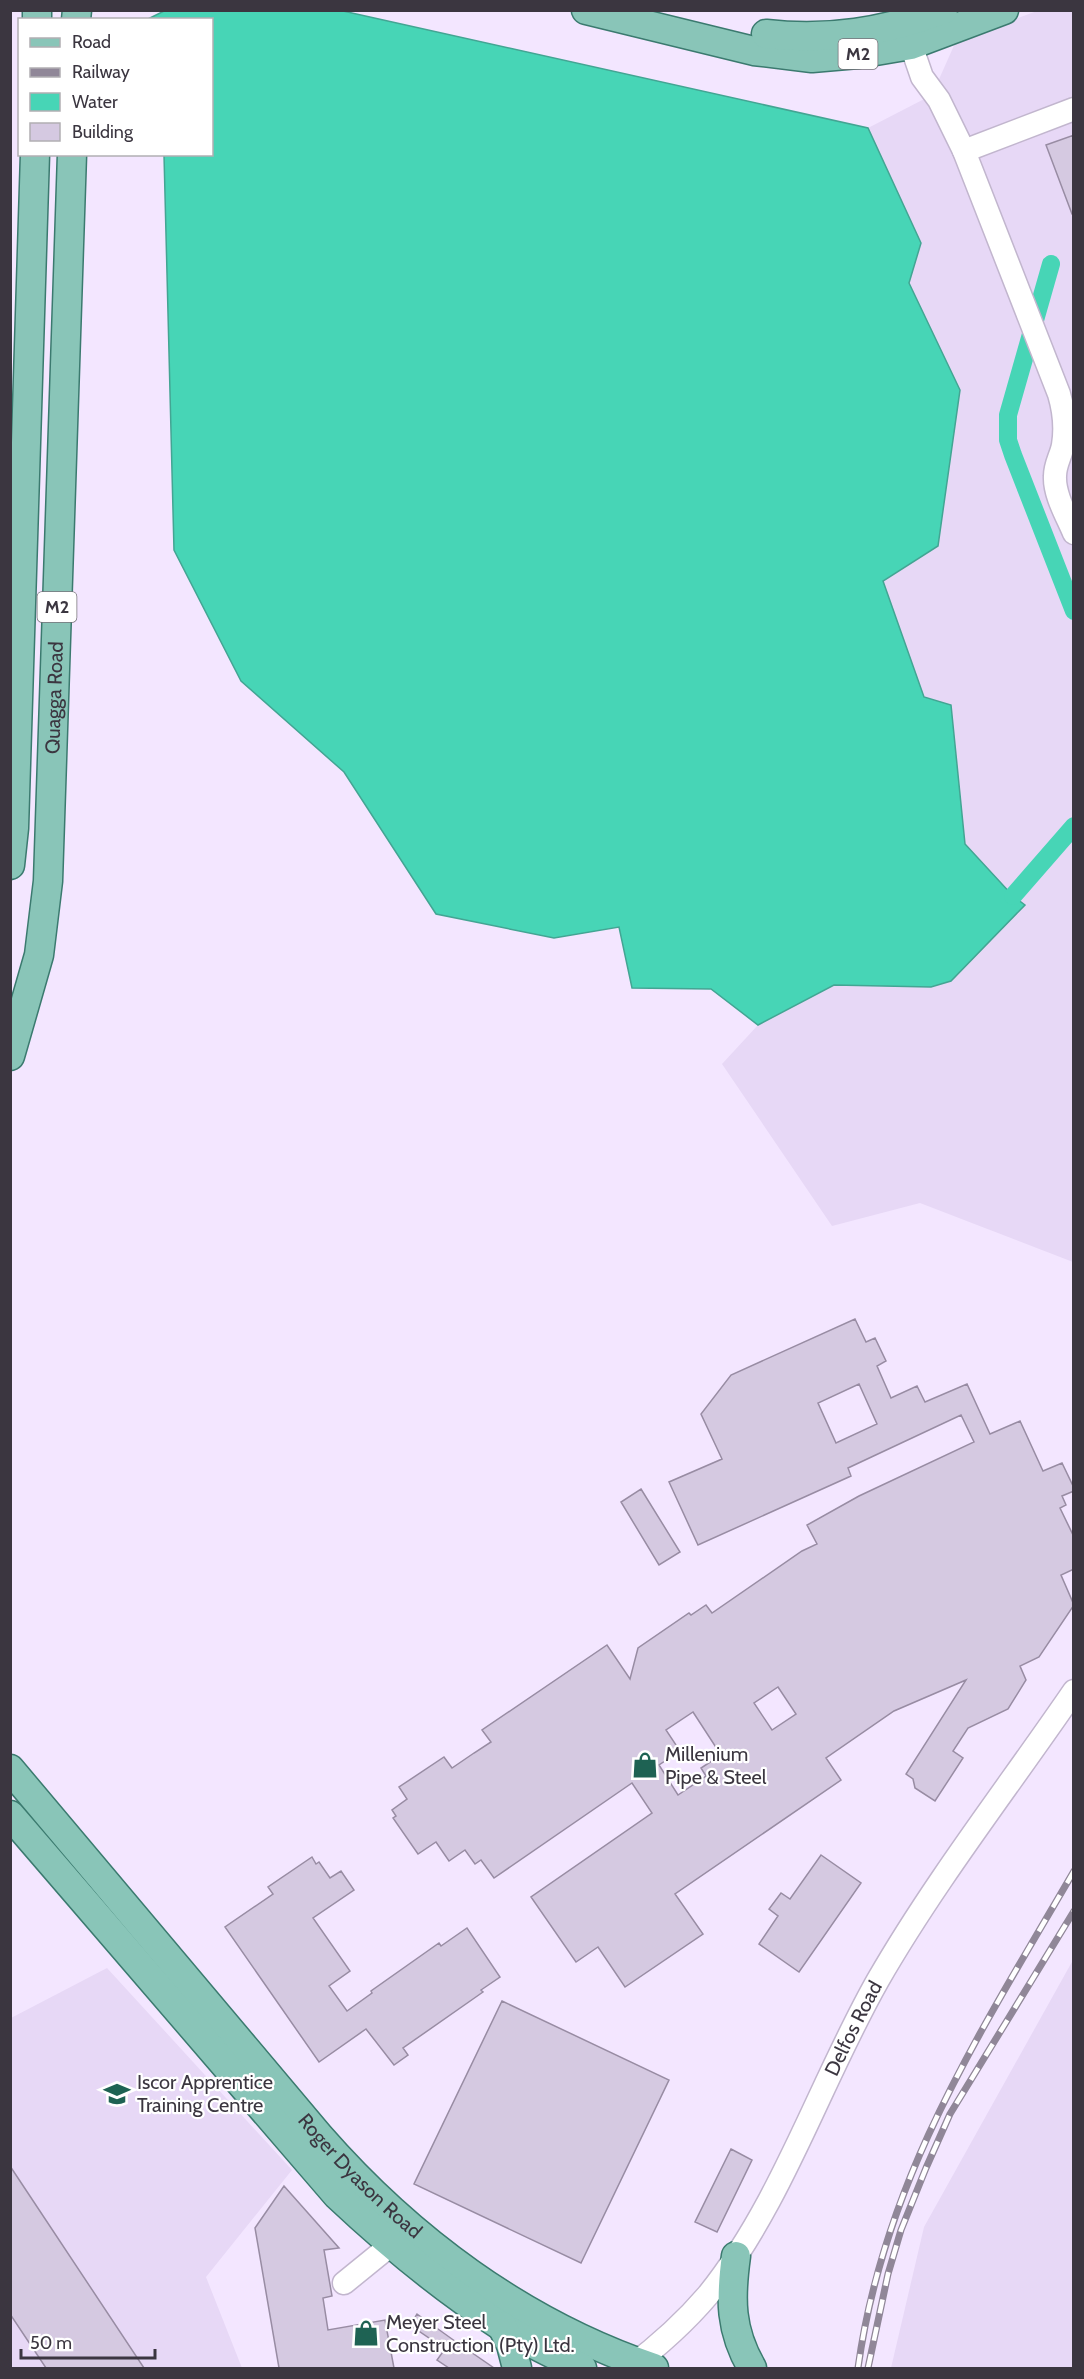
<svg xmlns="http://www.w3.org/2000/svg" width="1084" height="2379" font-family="Cabin,sans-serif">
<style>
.built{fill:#e7d8f6}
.water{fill:#47d5b6;stroke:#43a593;stroke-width:1.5}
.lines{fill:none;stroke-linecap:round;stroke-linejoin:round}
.canal{stroke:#47d5b6;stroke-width:18}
.building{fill:#d5c9e1;stroke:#988ca3;stroke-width:1.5;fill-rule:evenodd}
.minor-casing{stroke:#c2b6ce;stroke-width:25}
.major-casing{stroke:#3b7a6f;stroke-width:31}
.minor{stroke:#fff;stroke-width:22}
.major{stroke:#89c5b8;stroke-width:28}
.rail-casing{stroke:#908798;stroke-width:7}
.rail{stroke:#fff;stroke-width:4.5;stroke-dasharray:14;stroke-linecap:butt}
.labels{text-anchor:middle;stroke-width:4.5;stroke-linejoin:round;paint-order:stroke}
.shield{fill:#fff;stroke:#767279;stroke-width:1.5}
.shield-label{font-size:18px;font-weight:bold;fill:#3b3640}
.street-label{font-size:20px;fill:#3b3640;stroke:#fff}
.poi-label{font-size:20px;fill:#3b3640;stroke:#fff;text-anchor:start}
</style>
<rect width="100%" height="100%" fill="#f3e6ff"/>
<path class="built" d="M1037,11H1073V1262L920,1203L832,1226L722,1064L758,1025L834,985L931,987L1024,905L1013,896L965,844L951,705L924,697L883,581L938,546L960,390L909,283L921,243L868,128L932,95L956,41Z
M1073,1960V2368H891L924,2227Z
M107,1968L292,2170L206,2277L242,2368H11V2018Z"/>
<path class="water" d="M166,10L343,11L868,128L921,243L909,283L960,390L938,546L883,581L924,697L951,705L965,844L1013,896L1025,905L951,981L931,987L834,985L758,1025L711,989L632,988L619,927L554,938L436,914L344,772L241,681L174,550L164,155L212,154V20L148,19Z"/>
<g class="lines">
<path class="canal" d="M1051,264L1008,415V440L1013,455L1074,611
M1013,896L1074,826"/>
</g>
<path class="building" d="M1074,135V214H1072L1046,145Z
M855,1319L866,1342L875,1338L886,1361L877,1366L891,1398L917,1386L925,1402L967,1384L990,1434L1020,1421L1043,1471L1062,1463L1074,1488V1491L1062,1496L1066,1505L1060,1508L1074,1537V1569L1061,1575L1074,1605L1039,1657L1020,1666L1026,1680L1008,1709L968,1728L953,1751L963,1758L935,1801L915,1788L913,1779L906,1774L966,1680L894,1711L826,1758L841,1780L675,1894L703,1934L625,1987L598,1947L576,1962L531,1897L652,1813L632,1783L494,1878L481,1860L475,1864L465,1850L449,1861L436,1842L418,1854L393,1818L396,1816L392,1810L407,1799L399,1787L444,1757L452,1768L474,1753L491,1742L482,1730L607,1645L630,1679L638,1648L689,1613L691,1615L706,1605L712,1613L802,1551L817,1544L807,1525L859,1496L974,1442L961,1415L848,1468L851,1476L698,1545L669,1482L722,1459L701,1414L731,1375ZM859,1384L877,1424L836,1443L818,1403ZM778,1687L796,1714L772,1730L754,1703ZM693,1712L721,1755L701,1768L706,1776L678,1795L659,1765L680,1751L666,1730Z
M641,1489L680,1552L659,1565L621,1502Z
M821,1855L861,1883L799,1972L759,1944L778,1916L769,1909L781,1893L790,1899Z
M312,1857L316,1864L319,1862L330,1878L341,1871L354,1890L313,1918L350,1971L329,1986L347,2011L372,1993L371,1991L439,1943L441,1946L467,1928L500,1977L481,1990L483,1992L403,2048L408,2055L394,2065L366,2029L319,2062L225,1927L273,1894L268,1887Z
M502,2001L669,2080L581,2263L414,2184Z
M731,2149L752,2160L717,2232L695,2222Z
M10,2166L144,2368H46L10,2314Z
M284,2186L339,2248L324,2250L332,2296L323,2298L328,2330L385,2320L394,2368H279L255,2228Z
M417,2314L452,2339L494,2368H449L437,2360L445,2349L410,2325Z"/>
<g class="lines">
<g class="minor-casing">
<g id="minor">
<path d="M911,45L922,77L939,100L964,151L1059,394C1064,411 1066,427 1063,445C1061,456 1055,464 1055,476C1054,495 1067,516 1074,533"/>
<path d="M964,151L1074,109"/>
<path d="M344,2283L392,2244"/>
<path id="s1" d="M629,2368C657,2347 685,2322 708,2295C782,2203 820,2082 878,1980C935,1881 1009,1786 1074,1691"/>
</g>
</g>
<g class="major-casing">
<g id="major">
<path d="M586,10L754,51L812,58L858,54L911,45L1004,10"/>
<path d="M37,20V10"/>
<path d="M76,20L77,10"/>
<path d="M766,34C828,41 884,32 943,10"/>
<path d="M10,865L14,828L35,154"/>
<path id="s2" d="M10,1056L39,955L48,881L72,154"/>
<path id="s3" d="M10,1769L319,2136C409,2239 523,2324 654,2368"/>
<path d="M10,1815L337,2195C388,2243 442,2288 501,2326C527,2342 555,2355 582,2368"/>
<path d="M736,2256C730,2299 730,2330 752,2368"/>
<path d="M502,2326L511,2345L517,2368"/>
</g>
</g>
<use href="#minor" class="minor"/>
<use href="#major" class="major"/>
<g class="rail-casing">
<path id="rail" d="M858,2368C884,2179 980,2033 1074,1871
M868,2368L888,2274L901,2230L926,2168L950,2114L1074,1911"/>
</g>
<use href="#rail" class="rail"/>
</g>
<defs>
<g id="shop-bare" transform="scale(2.07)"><path d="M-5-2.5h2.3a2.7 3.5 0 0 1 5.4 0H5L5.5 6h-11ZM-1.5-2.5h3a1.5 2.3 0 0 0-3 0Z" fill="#1e6253" stroke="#fff" stroke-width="2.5" paint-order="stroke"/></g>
<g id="university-bare" transform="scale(2.07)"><path d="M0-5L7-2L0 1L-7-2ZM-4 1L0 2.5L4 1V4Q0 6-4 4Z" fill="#1e6253" stroke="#fff" stroke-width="2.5" paint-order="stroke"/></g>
</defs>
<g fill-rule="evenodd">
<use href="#shop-bare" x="645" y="1765"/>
<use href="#university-bare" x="117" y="2094"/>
<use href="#shop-bare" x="366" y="2333"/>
</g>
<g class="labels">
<g class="shield">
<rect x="838.5" y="39" width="39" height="30" rx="4.5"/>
<rect x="37.5" y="592" width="39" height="30" rx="4.5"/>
</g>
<g class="shield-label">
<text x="858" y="60">M2</text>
<text x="57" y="613">M2</text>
</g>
<g class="street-label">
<text dy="7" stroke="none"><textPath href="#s2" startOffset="363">Quagga Road</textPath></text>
<text dy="7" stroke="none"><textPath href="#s1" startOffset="412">Delfos Road</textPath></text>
<text dy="7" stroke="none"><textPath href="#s3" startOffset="537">Roger Dyason Road</textPath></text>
</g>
<g class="poi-label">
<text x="665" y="1761">Millenium<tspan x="665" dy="23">Pipe &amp; Steel</tspan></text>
<text x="137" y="2089">Iscor Apprentice<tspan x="137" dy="23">Training Centre</tspan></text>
<text x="386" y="2329">Meyer Steel<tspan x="386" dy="23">Construction (Pty) Ltd.</tspan></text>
</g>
</g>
<rect width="1084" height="2379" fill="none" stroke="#3b3640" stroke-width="24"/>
<rect x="18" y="18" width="195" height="138" fill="#ffffff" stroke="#b1afb3" stroke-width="1.5"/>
<rect x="30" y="38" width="30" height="9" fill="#89c5b8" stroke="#b1afb3" stroke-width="1.5"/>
<text x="72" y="48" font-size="18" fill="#3b3640">Road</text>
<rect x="30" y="68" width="30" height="9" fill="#908798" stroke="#b1afb3" stroke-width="1.5"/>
<text x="72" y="78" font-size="18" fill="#3b3640">Railway</text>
<rect x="30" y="93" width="30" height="18" fill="#47d5b6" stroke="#b1afb3" stroke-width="1.5"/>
<text x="72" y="108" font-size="18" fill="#3b3640">Water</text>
<rect x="30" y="123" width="30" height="18" fill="#d5c9e1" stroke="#b1afb3" stroke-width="1.5"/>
<text x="72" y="138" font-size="18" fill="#3b3640">Building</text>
<path d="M21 2349v9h134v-9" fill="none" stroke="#3b3640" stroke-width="3"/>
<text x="30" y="2349" font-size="18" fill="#3b3640" stroke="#ffffff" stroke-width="4.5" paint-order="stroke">50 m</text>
</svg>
